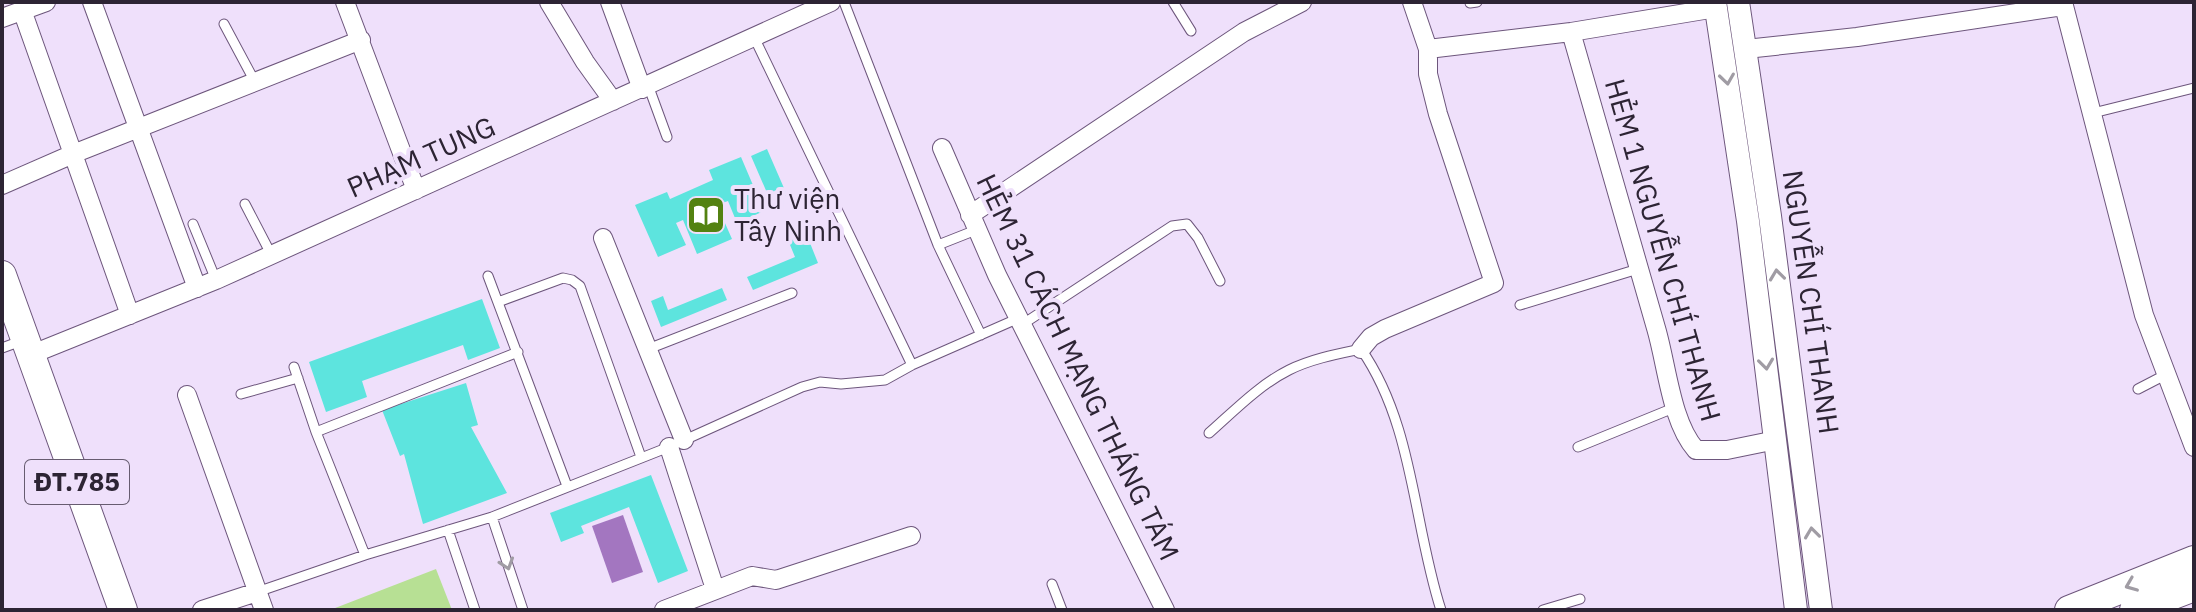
<svg xmlns="http://www.w3.org/2000/svg" width="2196" height="612" font-family="'IBM Plex Sans',sans-serif">
<style>
.green{fill:#b7e094}
.water{fill:#a376c0}
.building{fill:#5de4de}
.lines{fill:none;stroke-linecap:round;stroke-linejoin:round}
.service-casing{stroke:#6d567c;stroke-width:11}
.minor-casing{stroke:#6d567c;stroke-width:20}
.tertiary-casing{stroke:#6d567c;stroke-width:24}
.primary-casing{stroke:#6d567c;stroke-width:30}
.service{stroke:#fff;stroke-width:9}
.minor{stroke:#fff;stroke-width:18}
.tertiary{stroke:#fff;stroke-width:22}
.primary{stroke:#fff;stroke-width:28}
.oneway{stroke:#a09ca4}
.labels{text-anchor:middle;stroke-width:8;stroke-linejoin:round;paint-order:stroke}
.shield{fill:#efe0fb;stroke:#675c70;stroke-width:2}
.shield-label{font-size:26px;font-weight:bold;fill:#2d2434}
.street-label{font-size:28px;fill:#2d2434;stroke:#efe0fb}
.poi-label{font-size:28px;fill:#2d2434;stroke:#efe0fb;text-anchor:start}
</style>
<rect width="100%" height="100%" fill="#efe0fb"/>
<path class="green" d="M436,569L452,610H330Z"/>
<path class="water" d="M623,515L643,572L612,583L592,526Z"/>
<path class="building" d="M767,149L787,195L771,202L751,156Z
M741,157L764,211L737,223L728,201L717,205L732,239L697,254L683,220L676,223L686,245L658,257L635,205L667,192L670,199L713,180L709,170Z
M806,233L818,263L753,290L747,277L795,257L788,240Z
M722,288L727,300L661,327L651,301L663,296L668,310Z
M482,299L500,348L468,360L463,345L362,381L367,397L326,412L309,362Z
M466,383L478,425L471,427L507,493L423,524L404,454L400,456L382,410Z
M651,475L688,571L658,583L629,507L581,526L584,533L561,542L550,513Z"/>
<g class="lines">
<g class="service-casing">
<path id="service" d="M844,2L938,245
M1173,2L1191,31
M1470,3L1477,2
M224,24L255,82
M754,37L912,365
M648,85L667,137
M2093,113L2194,88
M245,204L271,254
M193,224L216,280
M976,230L938,245L981,335
M488,276L567,486
M498,302L563,278L572,280L580,286L641,457
M1520,305L1638,269
M1023,324L1172,226L1187,224L1198,238L1220,281
M2,348L21,341
M648,349L792,293
M294,367L316,432L365,555
M2138,389L2167,374
M241,394L298,378
M316,432L518,352
M1209,433C1234,411 1259,385 1289,370C1311,359 1337,354 1361,349C1414,425 1413,524 1441,610
M1578,447L1676,407
M492,517L523,610
M448,530L475,610
M1052,584L1062,610
M257,592L365,555L492,517L669,447L802,387L820,382L841,384L885,380L912,365L1019,318
M1543,610L1580,599"/>
</g>
<g class="minor-casing">
<path id="minor" d="M92,2L197,288
M345,2L416,190
M549,2L585,62L613,101
M610,2L642,89
M2063,2L2144,315L2194,447
M22,10L130,315
M2,18L46,2
M1571,32C1599,131 1627,230 1656,328C1667,365 1671,422 1696,450H1727L1776,440
M1428,49L1571,32L1716,8
M1746,49L1857,37L2063,6
M942,148L997,275L1165,610
M2,185L73,154L361,40
M970,215L1244,32L1302,2
M603,238L684,440
M1361,349L1371,337L1385,329L1494,283L1438,114L1428,74V49L1412,2
M30,355L216,280L831,2
M187,395L264,610
M669,447L715,589
M202,610L257,592
M664,610L752,576L776,580L911,536"/>
</g>
<g class="tertiary-casing">
<path id="tertiary" d="M1715,2L1748,221L1796,610
M1738,2L1770,216L1821,610"/>
</g>
<g class="primary-casing">
<path id="primary" d="M2,275L123,610
M2069,610L2194,560
M2134,610L2194,587"/>
</g>
<use href="#service" class="service"/>
<use href="#minor" class="minor"/>
<use href="#tertiary" class="tertiary"/>
<use href="#primary" class="primary"/>
</g>
<defs><path id="oneway-chevron" d="M-2-3.5L2.5 0L-2 3.5" fill="none" stroke-width="1.6" stroke-linecap="round" stroke-linejoin="round" transform="scale(2)"/></defs>
<g class="oneway">
<use href="#oneway-chevron" transform="translate(1727 79) rotate(82)"/>
<use href="#oneway-chevron" transform="translate(1777 275) rotate(-97)"/>
<use href="#oneway-chevron" transform="translate(1766 364) rotate(83)"/>
<use href="#oneway-chevron" transform="translate(1812 533) rotate(-97)"/>
<use href="#oneway-chevron" transform="translate(507 564) rotate(72)"/>
<use href="#oneway-chevron" transform="translate(2131 585) rotate(158)"/>
</g>
<defs>
<g id="library-square" transform="scale(2)"><rect x="-9" y="-9" width="18" height="18" rx="4" fill="#538211" stroke="#efe0fb"/><path d="M-6-4Q-3-5.5-.7-3.5V5Q-3 3-6 4ZM6-4Q3-5.5 .7-3.5V5Q3 3 6 4Z" fill="#fff"/></g>
</defs>
<g fill-rule="evenodd">
<use href="#library-square" x="706" y="215"/>
</g>
<g class="labels">
<rect class="shield" x="25" y="460" width="104" height="44" rx="6"/>
<g class="shield-label">
<text x="77" y="491">ĐT.785</text>
</g>
<g class="street-label">
<text transform="translate(421 157) rotate(-24)" y="10">PHẠM TUNG</text>
<text transform="translate(1663 250) rotate(74)" y="10">HẺM 1 NGUYỄN CHÍ THANH</text>
<text transform="translate(1811 302) rotate(82)" y="10">NGUYỄN CHÍ THANH</text>
<text transform="translate(1078 367) rotate(64)" y="10">HẺM 31 CÁCH MẠNG THÁNG TÁM</text>
</g>
<g class="poi-label">
<text x="734" y="209">Thư viện<tspan x="734" dy="32">Tây Ninh</tspan></text>
</g>
</g>
<rect width="2196" height="612" fill="none" stroke="#2d2434" stroke-width="8"/>
</svg>
